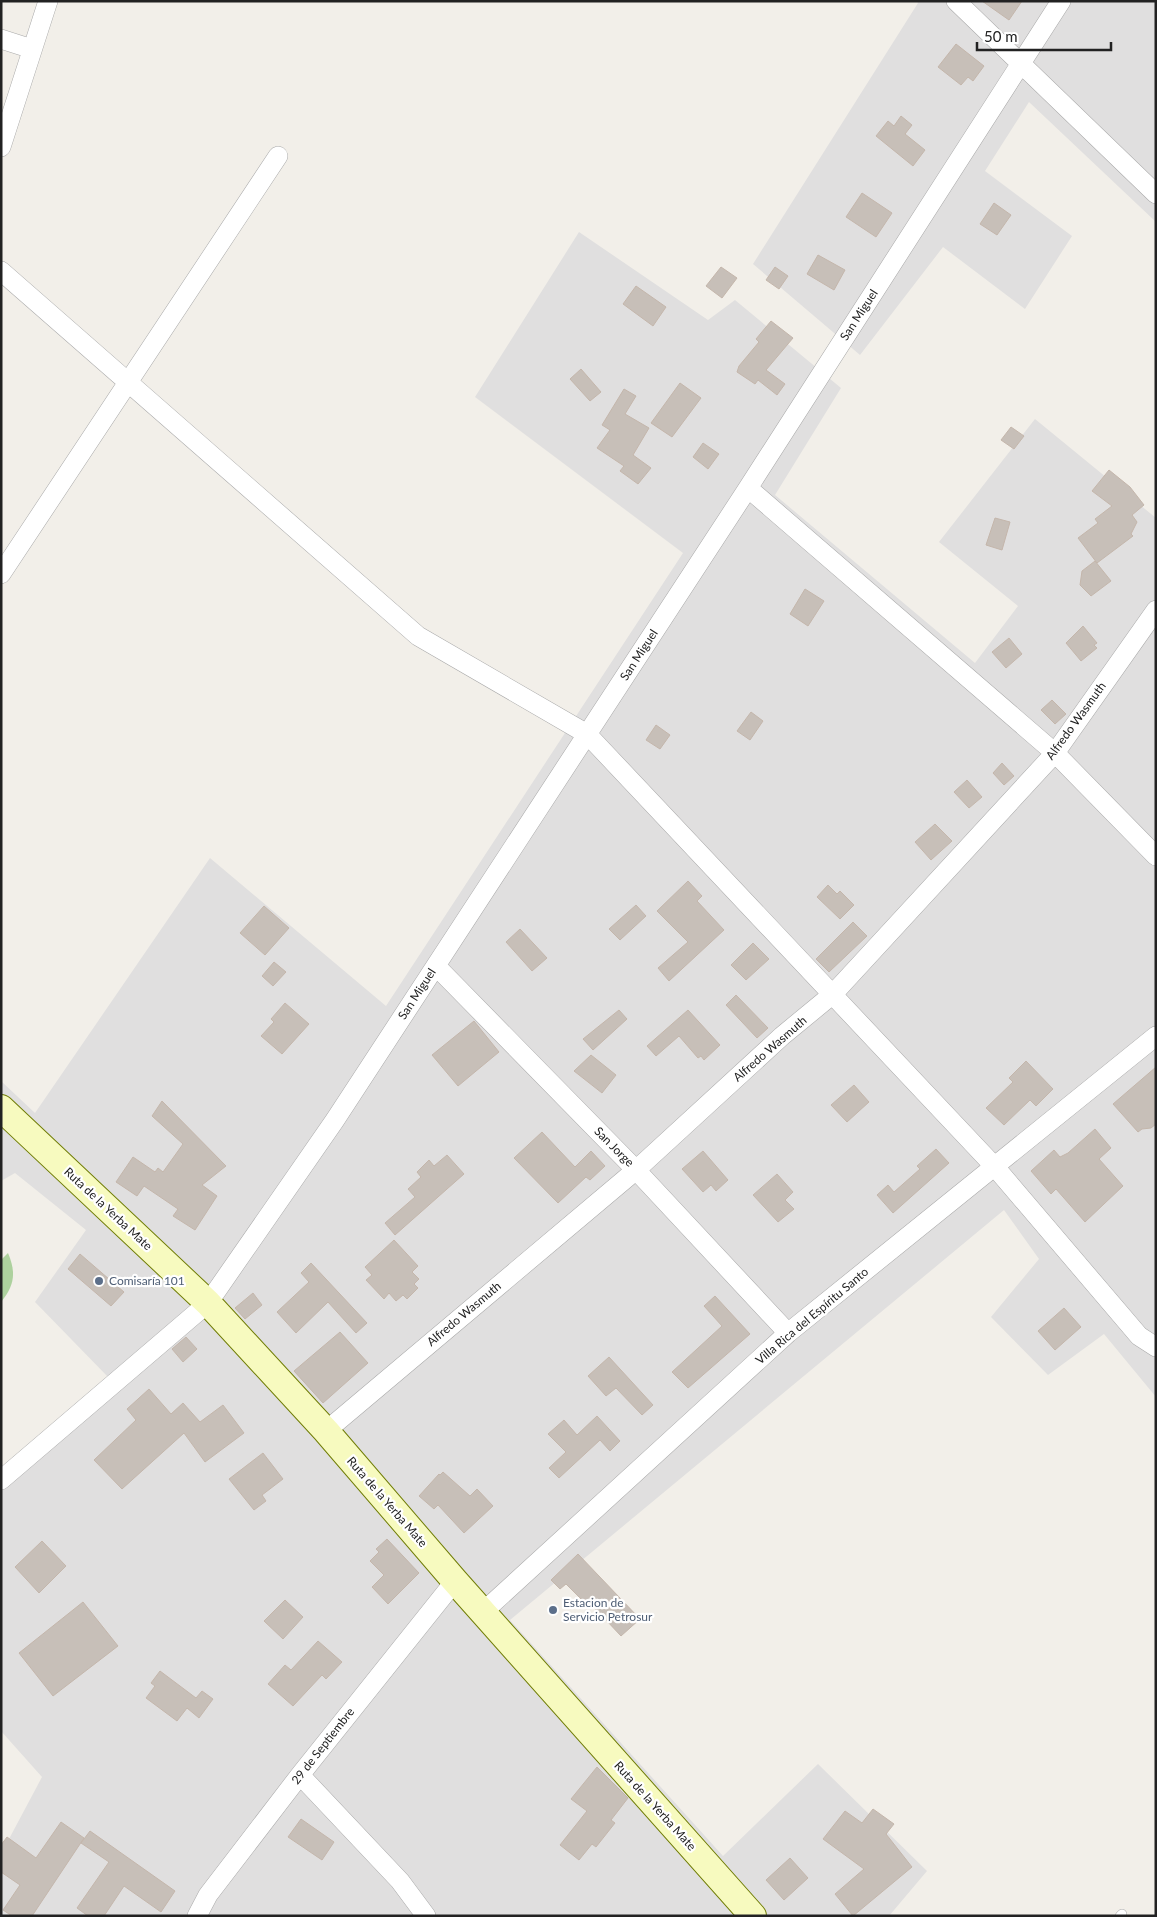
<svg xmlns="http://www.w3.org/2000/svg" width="1157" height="1917" font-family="Lato,sans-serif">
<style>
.residential{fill:#e0dfdf}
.forest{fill:#add19e}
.building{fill:#c7bfb8;stroke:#c4b6ab}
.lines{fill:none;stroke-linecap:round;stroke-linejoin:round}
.service-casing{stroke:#a9a9a9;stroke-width:10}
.minor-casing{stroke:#a9a9a9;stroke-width:20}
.secondary-casing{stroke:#707d05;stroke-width:28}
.service{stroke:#fff;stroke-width:9}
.minor{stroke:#fff;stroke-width:19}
.secondary{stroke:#f7fabf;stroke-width:26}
.service-dot{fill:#5c6f8a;stroke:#fff;stroke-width:2}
.labels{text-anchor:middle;stroke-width:4.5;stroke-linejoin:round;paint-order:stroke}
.street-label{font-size:12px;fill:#222;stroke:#fff}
.service-label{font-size:12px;fill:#4e5e75;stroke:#fff;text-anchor:start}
</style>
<rect width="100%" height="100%" fill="#f2efe9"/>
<path class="residential" d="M917,1H1156V222L1029,102L985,171L1072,236L1025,309L943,247L860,355L753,264L918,3Z
M579,232L708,320L735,300L841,388L775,495L975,663L1018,606L939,542L1035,419L1156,518V1397L1104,1334L1048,1375L991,1317L1039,1259L1004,1210L510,1620L723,1856L818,1764L927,1871L889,1916H1V1854L42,1777L1,1731V1470L108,1377L35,1302L86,1230L15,1173L1,1181V1081L35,1113L210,858L386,1006L683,553L475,397Z"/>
<path class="forest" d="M8,1253C16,1272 15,1285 1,1302V1260Z"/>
<path class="building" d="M982,1H1022L1009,20Z
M956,44L984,66L973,81L968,77L961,85L938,67Z
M901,116L912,125L905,134L925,150L913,166L876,136L888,121L894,126Z
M862,193L892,213L876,237L846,217Z
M994,203L1011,215L997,235L980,224Z
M818,255L845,270L834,290L807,274Z
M721,267L737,278L722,298L706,286Z
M775,267L788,276L779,289L766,280Z
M636,286L666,307L653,326L623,304Z
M771,321L793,338L766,370L785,384L777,395L758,380L755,384L737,372L739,366L759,342L756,339Z
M581,369L601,392L590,401L570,379Z
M680,383L701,398L672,437L651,423Z
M624,389L636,396L625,414L649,428L633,455L651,468L638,484L620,471L624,466L597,448L610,430L602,425Z
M1011,427L1024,436L1014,449L1001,440Z
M703,443L719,454L708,469L693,457Z
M1109,470L1130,487L1144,505L1132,515L1137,522L1131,534L1133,536L1097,563L1078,538L1098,523L1095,519L1112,506L1092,491Z
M995,518L1010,522L1002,550L986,545Z
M1095,561L1111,581L1091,596L1080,585L1082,571Z
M805,589L824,601L808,626L790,614Z
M1083,626L1097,643L1094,645L1097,648L1081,661L1066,643Z
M1009,638L1022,654L1006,668L992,652Z
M1052,700L1066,714L1055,724L1041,710Z
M751,712L763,721L750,740L737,731Z
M656,725L670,735L660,749L646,740Z
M1002,763L1014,776L1004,785L993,773Z
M967,780L982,797L969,808L954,792Z
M935,824L952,841L931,860L915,842Z
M688,881L702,896L697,901L724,930L669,981L658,968L688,942L657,911Z
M828,885L837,894L840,891L854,905L840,919L817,897Z
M636,905L646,916L620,940L609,929Z
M264,906L289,928L265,955L240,933Z
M853,922L867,936L829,972L816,959Z
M520,929L547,958L532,971L506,942Z
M753,943L769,959L746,980L731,965Z
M274,962L286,972L273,986L262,976Z
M736,995L768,1028L757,1038L726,1005Z
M285,1003L309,1024L282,1054L261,1036L274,1022L271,1019Z
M619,1010L627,1019L593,1050L583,1039Z
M688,1010L720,1045L704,1060L701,1056L698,1058L679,1036L656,1056L647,1046Z
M474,1021L499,1052L458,1086L432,1055Z
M591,1055L616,1075L602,1093L574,1071Z
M1026,1061L1053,1089L1036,1106L1030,1100L1004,1125L986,1108L1013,1082L1009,1078Z
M1156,1067V1124L1151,1128L1142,1129L1138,1132L1113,1104Z
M854,1085L869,1102L847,1122L831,1105Z
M162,1101L226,1166L202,1185L217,1196L195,1230L173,1216L178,1209L144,1186L137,1196L116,1182L133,1157L155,1172L158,1168L163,1172L183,1144L152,1116Z
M1095,1129L1111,1148L1099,1159L1123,1186L1085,1222L1056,1189L1051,1194L1031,1171L1054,1150L1060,1157L1068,1153Z
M542,1132L575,1167L591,1151L605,1166L590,1180L586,1177L558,1203L514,1158Z
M936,1149L949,1163L893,1213L877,1195L888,1185L894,1192L920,1169L917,1166Z
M703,1151L728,1180L716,1191L711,1185L703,1192L682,1169Z
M447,1155L464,1174L395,1235L385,1223L415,1197L408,1189L421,1177L417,1172L429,1160L434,1166Z
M777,1174L793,1192L785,1200L794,1209L778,1222L753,1195Z
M394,1240L418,1266L412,1272L419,1279L414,1284L418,1288L407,1299L403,1295L396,1301L389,1293L384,1299L366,1280L372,1275L365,1267Z
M80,1254L124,1292L111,1306L68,1269Z
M311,1263L367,1323L356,1333L328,1302L296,1333L277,1312L309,1282L301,1273Z
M253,1293L262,1305L245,1319L235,1308Z
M715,1296L750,1334L688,1388L672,1372L722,1326L704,1306Z
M1064,1308L1081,1327L1055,1350L1038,1331Z
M340,1332L368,1363L323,1403L294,1371Z
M186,1337L197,1349L183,1362L172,1349Z
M609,1357L653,1405L642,1415L616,1388L606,1396L588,1376Z
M149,1389L171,1414L183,1403L200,1422L223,1405L244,1433L205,1462L184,1433L122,1489L94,1460L136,1420L127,1409Z
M597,1416L620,1441L610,1451L600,1440L559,1478L549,1468L566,1452L548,1434L564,1420L577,1435Z
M263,1453L283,1479L262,1495L266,1501L254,1510L229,1479Z
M443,1472L470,1496L477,1489L493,1506L464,1533L438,1505L434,1509L419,1496L439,1474L440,1475Z
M387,1539L419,1573L388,1604L372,1587L384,1575L370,1561L379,1552L376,1549Z
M42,1541L66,1566L39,1593L15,1567Z
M578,1554L640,1619L621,1636L590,1603L587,1605L566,1584L560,1589L551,1580Z
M285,1600L303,1617L283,1639L264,1621Z
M83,1602L118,1646L53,1696L19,1653Z
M318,1641L342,1662L326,1679L322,1675L293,1706L268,1684L285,1665L291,1670Z
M160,1671L196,1698L202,1691L213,1699L199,1718L187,1708L177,1721L146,1698L155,1686L151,1683Z
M597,1767L628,1798L611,1820L615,1823L596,1847L592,1844L579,1860L560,1845L587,1811L571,1799Z
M873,1809L894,1824L886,1834L912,1867L853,1916L835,1894L864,1869L823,1839L845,1811L862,1823Z
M301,1819L334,1842L322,1860L288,1837Z
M61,1822L84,1838L32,1916H12L3,1910L20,1885L1,1872V1845L7,1837L36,1858Z
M90,1831L175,1891L161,1912L124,1886L104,1916H88L77,1908L109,1862L81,1843Z
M790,1858L808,1878L784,1900L766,1880Z"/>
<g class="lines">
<g class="service-casing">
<path id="service" d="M1120,1916L1122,1914"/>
</g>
<g class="minor-casing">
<path id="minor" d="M956,1L1156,194
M1,39L32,49
M1,147L48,1
M1,271L418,636L587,734L995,1167L1139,1336L1156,1347
M748,488L1055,753L1156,856
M1,574L278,156
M436,966L636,1170L788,1333
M326,1431L636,1170L782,1036L833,994L1055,753L1156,610
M1,1480L208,1303L335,1120L748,488L1061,1
M483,1612L788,1333L1156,1036
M300,1775L400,1881L426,1916
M197,1916L208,1895L300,1775L455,1581"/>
</g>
<g class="secondary-casing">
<path id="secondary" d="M1,1108L208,1303L326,1431L455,1581L753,1916"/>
</g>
<use href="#service" class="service"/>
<use href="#minor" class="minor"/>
<use href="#secondary" class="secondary"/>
</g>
<g class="service-dot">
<circle cx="99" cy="1281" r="5"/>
<circle cx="553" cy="1610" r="5"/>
</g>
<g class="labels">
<g class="street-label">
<text transform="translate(859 315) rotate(-57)" y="4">San Miguel</text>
<text transform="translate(639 655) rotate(-57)" y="4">San Miguel</text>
<text transform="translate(1076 721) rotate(-54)" y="4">Alfredo Wasmuth</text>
<text transform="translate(417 994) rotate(-57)" y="4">San Miguel</text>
<text transform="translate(770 1049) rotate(-41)" y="4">Alfredo Wasmuth</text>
<text transform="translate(614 1147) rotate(45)" y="4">San Jorge</text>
<text transform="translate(108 1209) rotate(43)" y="4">Ruta de la Yerba Mate</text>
<text transform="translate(464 1314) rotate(-40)" y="4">Alfredo Wasmuth</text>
<text transform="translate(812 1316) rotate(-40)" y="4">Villa Rica del Espíritu Santo</text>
<text transform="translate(387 1502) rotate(49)" y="4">Ruta de la Yerba Mate</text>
<text transform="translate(323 1746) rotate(-52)" y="4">29 de Septiembre</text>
<text transform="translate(655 1806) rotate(48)" y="4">Ruta de la Yerba Mate</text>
</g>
<g class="service-label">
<text x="109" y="1285">Comisaría 101</text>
<text x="563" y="1607">Estacion de<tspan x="563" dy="14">Servicio Petrosur</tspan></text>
</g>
</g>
<rect width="1157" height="1917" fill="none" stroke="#222222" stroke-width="5"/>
<path d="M977 42v8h134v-8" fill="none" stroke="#222222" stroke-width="2.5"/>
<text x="984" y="42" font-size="15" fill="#222222" stroke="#ffffff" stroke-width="4" paint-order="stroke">50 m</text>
</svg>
